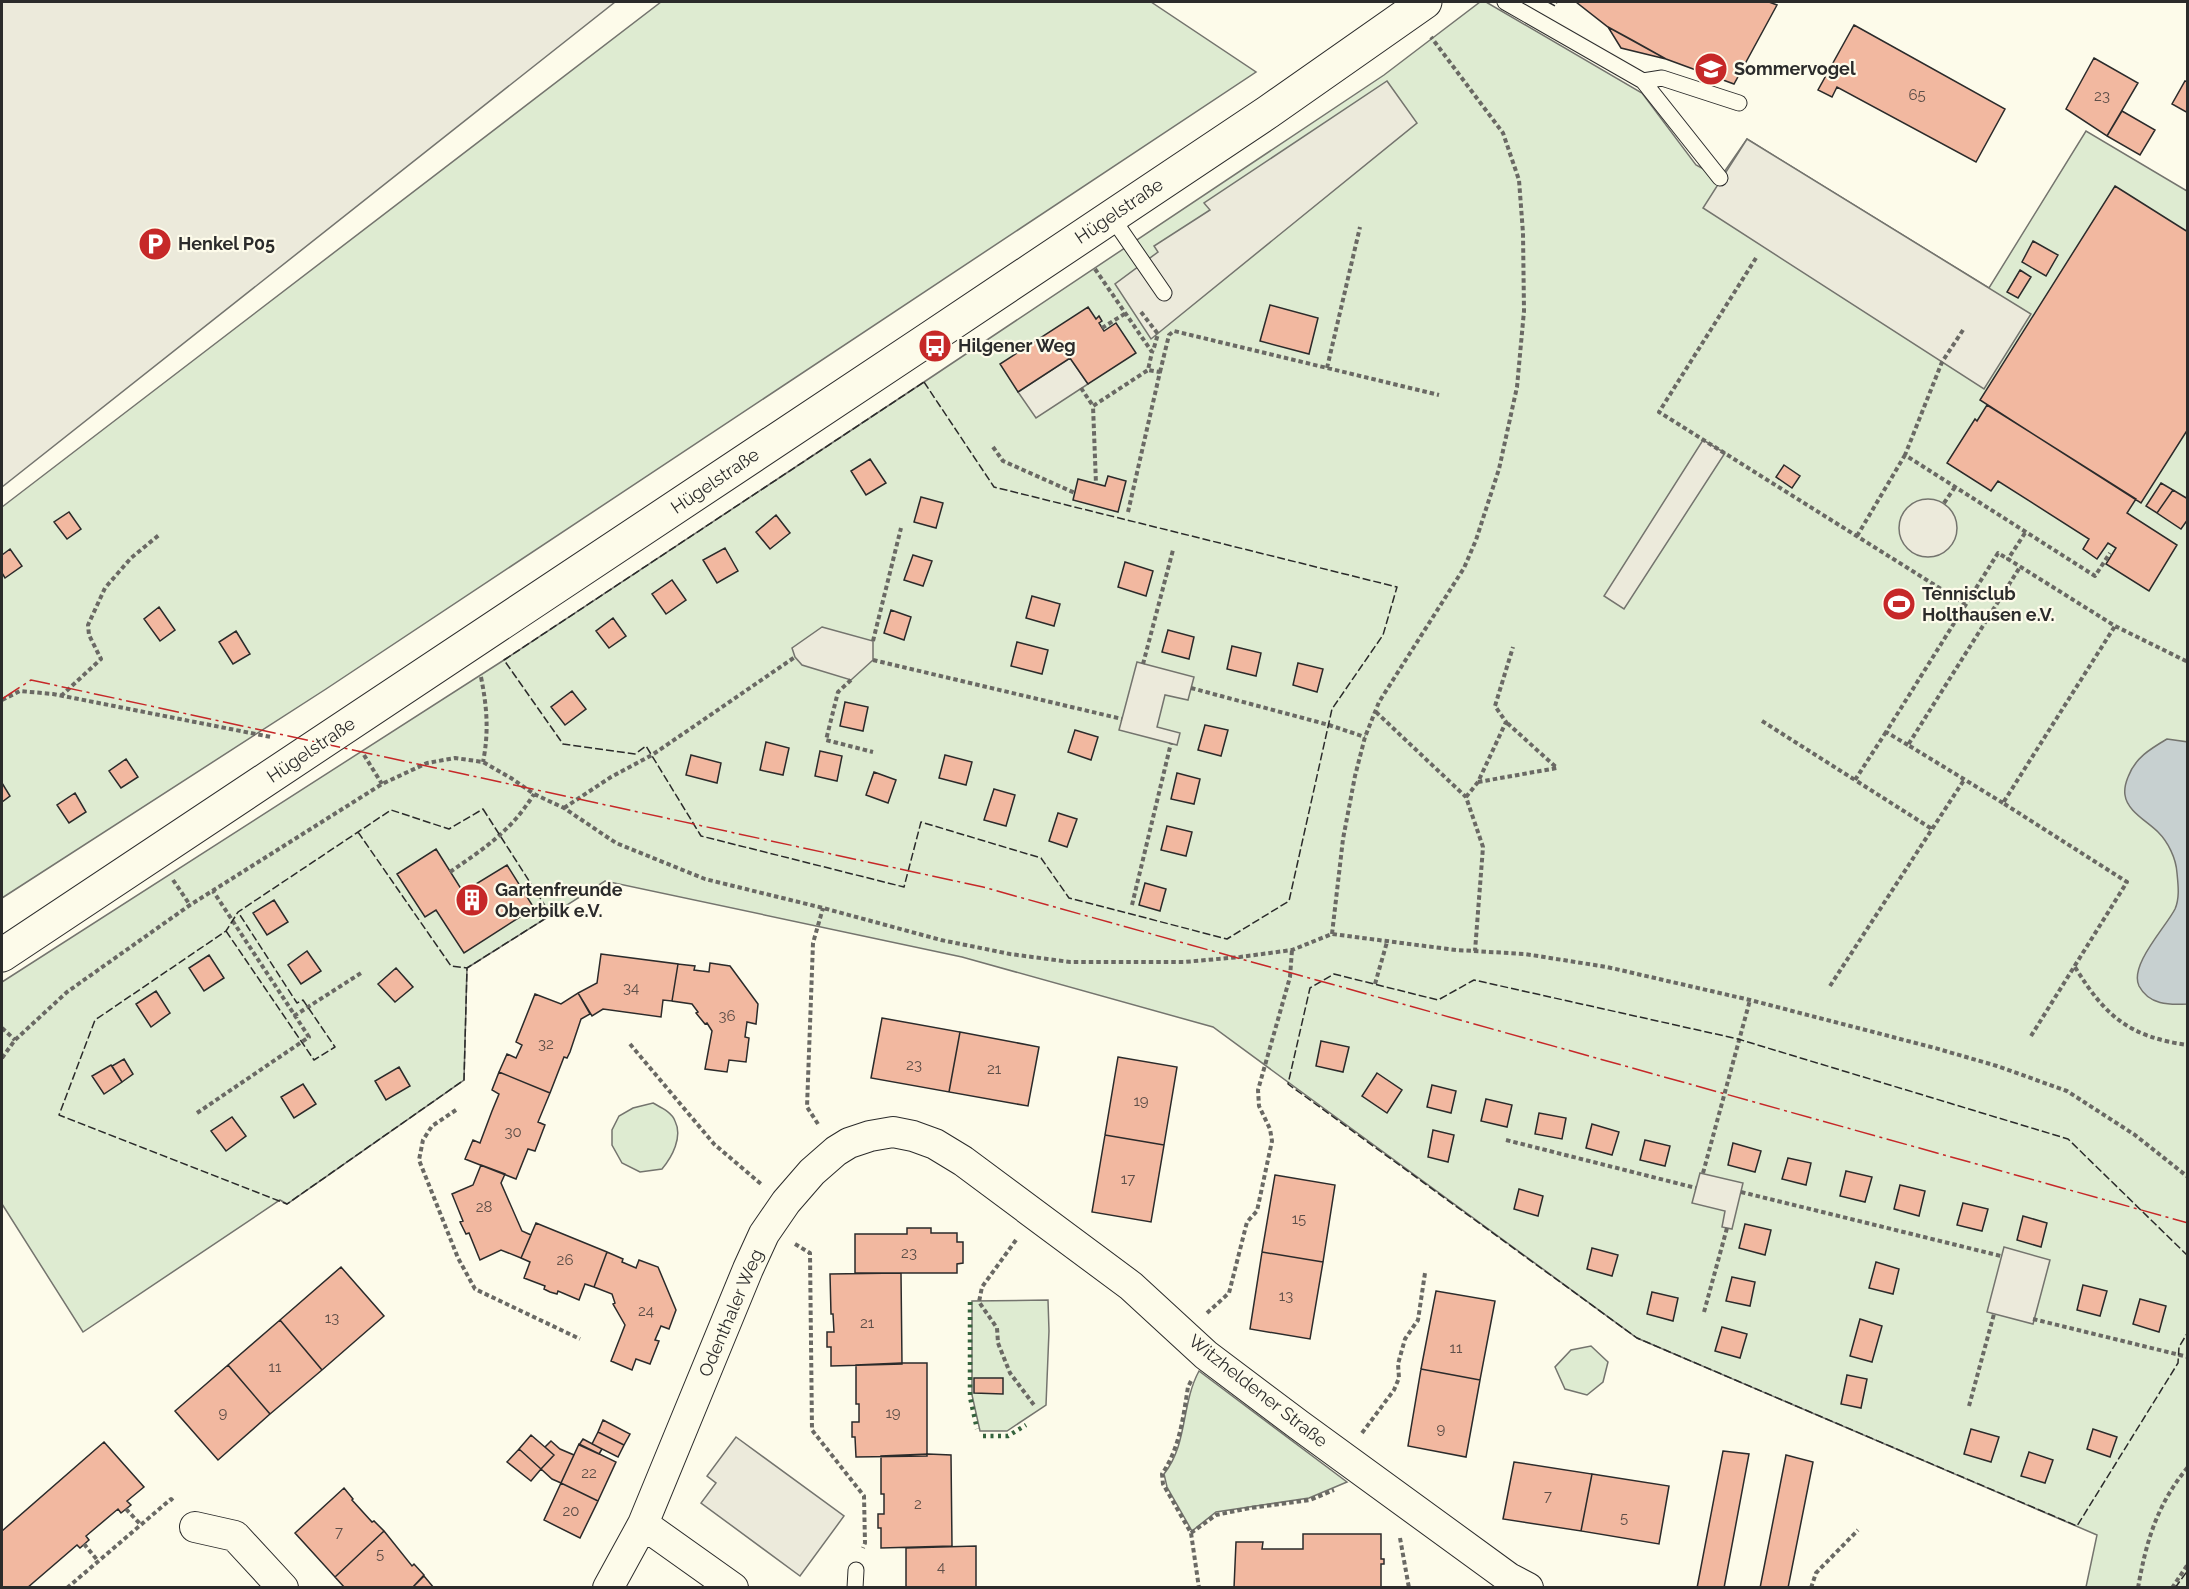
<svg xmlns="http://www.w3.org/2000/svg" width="2189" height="1589" font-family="Raleway,sans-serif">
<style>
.green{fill:#deebd1;stroke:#74746e;stroke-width:1.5}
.parking{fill:#eceadb;stroke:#74746e;stroke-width:1.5}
.water{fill:#c7d0d0;stroke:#74746e;stroke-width:1.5}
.building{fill:#f2b8a0;stroke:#2b2b2b;stroke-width:1.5}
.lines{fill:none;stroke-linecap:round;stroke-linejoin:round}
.service-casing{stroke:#2b2b2b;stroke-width:17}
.minor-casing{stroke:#2b2b2b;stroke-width:32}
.tertiary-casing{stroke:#2b2b2b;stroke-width:35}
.path{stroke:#6a6964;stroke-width:4;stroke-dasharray:4.5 3;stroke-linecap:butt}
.service{stroke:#fdfbea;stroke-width:15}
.minor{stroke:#fdfbea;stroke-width:30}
.tertiary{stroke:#fdfbea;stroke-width:33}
.hedge{stroke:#34623c;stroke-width:4.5;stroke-dasharray:3 4.5;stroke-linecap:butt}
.fence{stroke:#2b2b2b;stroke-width:1.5;stroke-dasharray:8 3;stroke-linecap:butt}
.power{stroke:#c62828;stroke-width:1.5;stroke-dasharray:21 4.5 3 4.5;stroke-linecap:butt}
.labels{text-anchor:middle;stroke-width:4.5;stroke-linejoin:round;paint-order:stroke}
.number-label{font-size:15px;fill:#5d4e48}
.poi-label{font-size:18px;font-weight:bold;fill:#2b2b2b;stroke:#fdfbea;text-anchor:start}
.street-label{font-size:18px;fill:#2b2b2b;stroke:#fdfbea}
</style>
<rect width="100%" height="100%" fill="#fdfbea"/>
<path class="green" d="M661,2H1151L1256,72L326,689L2,898V507Z
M1480,2H1486L1642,93L1696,165L1720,178L1747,139L1989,288L2086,131L2187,191V1587H2086L2097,1535L1637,1338L1213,1027L962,957L605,881L467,968L464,1080L287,1204L280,1200L83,1332L2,1204V982L504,660L924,382L1384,75Z
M653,1103C660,1107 672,1112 675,1121C683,1137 672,1157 662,1169L640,1172L622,1163L612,1145V1130L619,1116L633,1108Z
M1048,1300L1049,1331L1046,1405L1007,1431H980L972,1395V1301Z
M1591,1346L1608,1362L1603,1382L1587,1395L1565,1389L1555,1367L1571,1350Z
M1199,1371L1347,1482L1309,1498L1216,1512L1192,1531L1167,1487L1164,1474C1188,1444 1181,1404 1199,1371Z"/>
<path class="parking" d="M2,2H615L2,487Z
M1387,81L1417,123L1151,339L1115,284L1158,252L1154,246L1210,210L1204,203Z
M1747,139L2031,314L1984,389L1703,208Z
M1070,358L1088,384L1036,418L1018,392Z
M1703,440L1725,453L1624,609L1604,596Z
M1899 528a29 29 0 1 1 58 0a29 29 0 1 1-58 0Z
M822,627L873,641V660L851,680L802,665L795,657L792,648Z
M1137,662L1194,677L1188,700L1165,695L1157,727L1180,733L1177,745L1119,730Z
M1700,1173L1743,1183L1732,1229L1722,1227L1725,1211L1692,1203Z
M2004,1247L2050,1260L2033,1324L1987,1312Z
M736,1437L844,1516L800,1576L701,1503L716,1483L707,1476Z"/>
<path class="water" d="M2167,739L2188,742L2187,1004C2169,1005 2149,1005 2139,986C2129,965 2166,927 2175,909C2180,898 2178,884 2177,873C2176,858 2168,842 2158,832C2147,821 2127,811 2125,795C2124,789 2126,782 2128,777C2135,758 2150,749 2167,739Z"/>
<path class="building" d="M1576,2H1769L1777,5L1734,84L1666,59L1608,27Z
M1854,25L2005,109L1976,162L1837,87L1832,97L1818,90Z
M1608,27L1632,40L1666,59L1621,48Z
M2094,58L2138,83L2107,136L2066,109Z
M2185,81L2188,82V113L2172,104Z
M2122,111L2155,130L2140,155L2107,136Z
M2115,186L2188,232V429L2141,503L1980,400Z
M2033,241L2058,255L2046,276L2022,262Z
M2020,270L2031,277L2018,298L2007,292Z
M1270,305L1318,318L1309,354L1260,341Z
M1088,307L1096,319L1099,316L1102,321L1099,323L1104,331L1116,323L1136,353L1088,384L1070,358L1018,392L1000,364Z
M1987,405L2136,499L2127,513L2177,545L2149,591L2106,564L2116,548L2108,543L2097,559L2083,549L2089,539L1998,481L1991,491L1947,463L1975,419L1977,421Z
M870,459L886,483L866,495L851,471Z
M1784,465L1800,476L1792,488L1776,477Z
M1108,476L1126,481L1118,512L1073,500L1078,479L1105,486Z
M2161,483L2173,490L2157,513L2146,506Z
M2173,490L2188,499V519L2181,529L2157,513Z
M921,497L943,503L936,528L914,522Z
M69,512L81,529L67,539L54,522Z
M776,515L790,533L770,549L756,532Z
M725,548L738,571L717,583L703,560Z
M10,549L22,566L5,578L2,573V555Z
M913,555L932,561L923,586L904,580Z
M1125,562L1153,571L1146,596L1118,587Z
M672,580L686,600L666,614L652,594Z
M1032,596L1060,604L1054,626L1026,618Z
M159,607L175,630L160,641L144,619Z
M891,610L911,617L904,640L884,633Z
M613,618L626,636L609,648L596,631Z
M1168,630L1194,637L1189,659L1162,652Z
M236,631L250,654L233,664L219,642Z
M1017,642L1048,650L1042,674L1011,666Z
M1232,646L1261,653L1256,676L1227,669Z
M1298,663L1323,669L1317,692L1293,685Z
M572,691L586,709L565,725L551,707Z
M845,702L868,707L863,731L840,726Z
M1205,725L1228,730L1221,756L1198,750Z
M1075,730L1098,737L1091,760L1068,752Z
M766,742L789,748L783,775L760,770Z
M820,751L842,756L837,781L815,776Z
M691,755L721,763L717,783L686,775Z
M945,755L972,762L966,785L939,778Z
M126,759L138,777L121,788L109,771Z
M874,772L896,780L888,803L866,795Z
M1177,773L1200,779L1194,804L1171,799Z
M2,783L10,796L2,802Z
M994,789L1015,795L1006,826L984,820Z
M75,793L86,812L69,823L57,805Z
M1058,813L1077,819L1067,847L1049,841Z
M1167,826L1192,832L1186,856L1161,850Z
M436,849L463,892L507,865L534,908L464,953L436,910L425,917L397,874Z
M1145,883L1166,889L1160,911L1139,905Z
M274,900L288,922L267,935L253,913Z
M307,951L321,971L301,984L288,965Z
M601,954L678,964L672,1001L663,1000L661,1017L603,1009L592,1016L578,993L597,983Z
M209,955L224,978L204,991L189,968Z
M710,963L730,966L758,1004L756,1024L747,1022L745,1037L749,1038L746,1062L729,1060L727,1072L705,1069L712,1031L707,1023L705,1024L696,1013L698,1012L692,1004L672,1001L678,964L695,966L694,970L709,972Z
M396,968L413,987L395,1002L378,984Z
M156,991L170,1013L151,1027L136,1004Z
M578,993L590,1014L581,1019L570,1052L567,1058L564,1057L550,1093L499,1072L507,1054L516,1058L522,1045L516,1042L535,994L561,1004Z
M882,1018L960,1032L949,1092L871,1078Z
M960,1032L1039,1047L1028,1106L949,1092Z
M1321,1041L1349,1047L1343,1072L1316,1066Z
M1118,1057L1177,1067L1164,1145L1105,1135Z
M124,1059L133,1074L122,1082L112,1066Z
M111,1065L122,1082L104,1094L92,1076Z
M399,1067L410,1086L386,1100L375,1081Z
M499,1072L550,1093L538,1122L545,1125L535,1151L528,1149L516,1179L465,1159L473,1140L480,1143L492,1111L499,1094L492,1090Z
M1377,1073L1402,1090L1387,1113L1362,1096Z
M303,1084L316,1104L294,1118L281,1097Z
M1432,1085L1456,1091L1451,1113L1427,1107Z
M1486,1099L1512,1105L1507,1127L1481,1121Z
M1539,1113L1566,1118L1562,1139L1535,1134Z
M232,1117L246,1136L226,1151L211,1131Z
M1592,1124L1619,1132L1612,1155L1586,1148Z
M1433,1130L1454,1135L1448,1162L1428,1157Z
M1105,1135L1164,1145L1151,1222L1092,1212Z
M1645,1140L1670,1146L1665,1166L1640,1160Z
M1733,1143L1761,1151L1755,1172L1728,1165Z
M1788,1158L1811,1163L1806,1185L1782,1179Z
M481,1165L505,1174L501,1183L522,1231L531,1235L521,1258L501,1250L480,1260L469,1233L466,1234L460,1222L463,1221L452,1194L473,1185Z
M1846,1171L1872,1177L1865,1202L1840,1196Z
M1275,1175L1335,1185L1323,1262L1262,1252Z
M1900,1185L1925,1191L1919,1216L1894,1209Z
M1519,1189L1543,1196L1538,1216L1514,1209Z
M1963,1203L1988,1209L1982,1231L1957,1225Z
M2023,1216L2047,1223L2041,1247L2017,1240Z
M536,1223L607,1252L594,1287L585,1284L579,1300L558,1291L557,1294L550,1292L544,1289L545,1286L524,1278L530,1262L521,1258Z
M1745,1224L1771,1230L1765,1255L1739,1248Z
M907,1228H931V1233H957V1242H963V1263L957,1264V1273H855V1234H907Z
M1592,1248L1618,1255L1612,1276L1587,1269Z
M607,1252L623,1259L622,1262L636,1268L639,1260L658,1267L676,1310L669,1329L661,1326L655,1340L659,1341L650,1364L636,1359L632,1370L611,1361L625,1325L613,1304L615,1303L612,1294L594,1287Z
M1262,1252L1323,1262L1310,1339L1250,1329Z
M1876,1262L1899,1269L1893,1294L1869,1288Z
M341,1267L384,1316L322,1370L280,1320Z
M901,1273L902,1364L831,1366V1347H827V1332H834L833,1314H831L830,1274Z
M1732,1277L1755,1282L1750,1306L1726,1301Z
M2083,1285L2107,1291L2100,1316L2077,1310Z
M1436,1291L1495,1301L1480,1380L1421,1369Z
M1652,1292L1678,1298L1673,1321L1647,1314Z
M2140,1299L2166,1306L2159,1332L2133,1324Z
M1860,1319L1882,1326L1872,1362L1850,1356Z
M280,1320L322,1370L270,1414L228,1365Z
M1722,1327L1747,1334L1740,1358L1715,1351Z
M901,1363H927V1456L856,1457L855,1437H852V1422H859V1404H856V1365Z
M228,1365L270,1414L218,1460L175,1411Z
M1421,1369L1480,1380L1466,1457L1408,1446Z
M1847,1375L1867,1379L1861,1408L1841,1404Z
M974,1378H1003V1394L974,1393Z
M603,1420L630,1434L624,1445L598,1432Z
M1971,1429L1999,1437L1991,1462L1964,1454Z
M2093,1429L2117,1437L2110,1457L2087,1449Z
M598,1432L624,1445L618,1457L592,1444Z
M531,1435L554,1455L541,1469L519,1449Z
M583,1439L602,1449L599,1454L579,1445Z
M551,1441L560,1449L574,1455L561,1483L552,1479L541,1469L554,1455L545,1447Z
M104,1442L144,1487L127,1501L131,1505L121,1513L118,1509L86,1536L89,1540L80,1548L77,1545L27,1588H2V1531Z
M579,1444L616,1462L598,1501L561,1483Z
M519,1449L541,1469L531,1481L507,1462Z
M1723,1451L1749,1454L1724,1588H1697Z
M2029,1452L2053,1460L2045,1483L2021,1476Z
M928,1454L951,1455L952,1546L881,1548V1528H878V1514H884V1494H881V1456Z
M1786,1455L1813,1462L1788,1588H1760Z
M1514,1462L1592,1474L1581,1531L1503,1519Z
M1592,1474L1669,1486L1659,1544L1581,1531Z
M561,1483L598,1501L580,1538L544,1520Z
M344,1488L353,1499L352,1500L372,1522L374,1521L384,1531L335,1577L295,1533Z
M384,1531L412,1566L414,1564L424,1575L412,1588H345L335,1577Z
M1303,1534H1381V1559H1384V1564H1381V1588H1234L1236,1542H1263L1262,1549H1303Z
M976,1546V1588H908L906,1586V1548Z
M424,1576L434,1588H412Z"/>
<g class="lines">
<g class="service-casing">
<path id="service" d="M1505,2L1643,81L1720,178
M1643,81L1662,78L1739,103
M1111,216L1164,293
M855,1588L856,1570"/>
</g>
<g class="minor-casing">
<path id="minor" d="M643,1524L733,1588
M195,1527L235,1536L283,1588
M608,1588L643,1524L748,1269L764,1234L786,1202L812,1172L836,1151L849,1143L870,1136L893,1132L913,1136L935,1144L963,1161L1131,1286L1206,1355L1299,1425L1509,1578L1528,1588"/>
</g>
<g class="tertiary-casing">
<path id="tertiary" d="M2,955L930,338L1268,112L1425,2"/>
</g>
<path class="path" d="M1756,258L1659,412L1965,604
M1095,269L1152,352L1148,370L1093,406L1096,484
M1141,312L1158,334L1153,351
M1102,328L1126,313
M1963,330L1942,362L1905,455L2095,576L2110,553
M1327,368L1360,227
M1160,372L1169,335L1174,331L1439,395
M1081,388L1093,406
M993,447L1003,461L1075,493
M1944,503L1955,487
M1128,512L1160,372L1148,370
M2025,533L2008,559L2115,626L2188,662
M1857,536L1905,455
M873,641L901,528
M873,660L1122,719
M1143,664L1173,550
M481,677C487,707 489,732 483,762
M851,680L838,692L826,740L873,752
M1191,688L1329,725L1365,737
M61,696L101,659L89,635L88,625L105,588L131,558L159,535
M2,700L20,691L53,694L271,737
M1376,712L1466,797L1483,847L1475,951
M1762,721L1855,780
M1886,732L1855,780L1932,829
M1908,745L1886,732L1998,553L2008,559
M364,755L382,784
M1478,782L1557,768L1506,722
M1466,797L1478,782L1506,722L1495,706L1513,647
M2003,803L1908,745L2020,567
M564,808L611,777L652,755L795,657
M450,872C485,848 511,831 534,794
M173,880L190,905
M1132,905L1171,743
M1332,934L1343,839L1355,776L1365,737L1379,702L1464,568L1476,540L1499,469L1517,387L1524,311L1523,233L1519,180L1503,133L1431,37
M2075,967C2105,1016 2129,1037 2188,1045
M1375,984L1387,942
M1830,986L1964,780
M294,1016L361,973
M2,1028L15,1040
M2031,1036L2127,882L2003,803L2115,626
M630,1044L714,1144L761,1184
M2,1058L15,1040L67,992L190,905L382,784L427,763L455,758L483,762L511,778L534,794L564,808L616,843L705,879L823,908L941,940L1010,954L1070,962H1184L1240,957L1292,950L1332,934L1456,950L1525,954L1607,967L1750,1000L1935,1048L1997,1066L2067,1091L2135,1135L2188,1177
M456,1110L432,1126L423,1140L419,1160L458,1258L475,1289L580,1339
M197,1113L309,1037L213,891
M818,1124L807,1107L813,943L823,908
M1506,1140L1696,1188
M1703,1173L1750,1000
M1741,1192L2001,1256
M1016,1240L982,1287L979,1302L997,1328L998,1343L1010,1373L1034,1405
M795,1244L810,1253L812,1430L864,1496L865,1543L863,1548
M1704,1312L1727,1228
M1207,1313L1229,1293L1247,1222L1257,1211L1272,1141L1270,1129L1259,1106L1258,1090L1290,977L1292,950
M2033,1319L2188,1357
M1191,1381L1188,1387C1183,1418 1180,1447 1162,1474L1163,1484L1191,1533L1199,1588
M1969,1406L1994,1314
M1362,1433L1394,1390L1399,1378L1398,1364L1405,1339L1418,1320L1425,1273
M126,1509L141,1525
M1191,1533L1216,1515L1250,1508L1310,1500L1334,1490
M1400,1538L1409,1588
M84,1544L98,1561
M67,1588L171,1499L175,1503
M1811,1588L1816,1573L1858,1530
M2138,1588C2146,1542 2157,1504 2188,1467
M2172,1588L2188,1564"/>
<use href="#service" class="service"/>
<use href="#minor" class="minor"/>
<use href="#tertiary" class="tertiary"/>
<path class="hedge" d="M970,1302V1397L977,1429
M983,1436H1008L1026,1425"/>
<path class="fence" d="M1548,2L1555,6L1557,2
M924,382L994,487L1397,587L1383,635L1332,709L1289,901L1227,939L1069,898L1041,858L921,822L904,887L701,836L646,746L635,754L563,744L504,660Z
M483,809L551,915L467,968L464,1080L287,1204L59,1115L95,1020L226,931L238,912L391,810L449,829Z
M358,832L451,966L467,968
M226,931L314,1060L335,1047L303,1000L297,1003L238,912
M2188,1256L2068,1139L1738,1039L1474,980L1438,1000L1334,974L1310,988L1288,1084L1637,1338L2077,1526L2178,1363L2179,1347L2188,1332
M2175,1588L2188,1570"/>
<path class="power" d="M2,699L31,680L983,887L2188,1223"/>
</g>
<defs>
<g id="school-disc" transform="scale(1.725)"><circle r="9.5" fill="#c62828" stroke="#fdfbea"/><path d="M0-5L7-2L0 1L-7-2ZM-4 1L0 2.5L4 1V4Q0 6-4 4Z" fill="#fff"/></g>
<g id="parking-disc" transform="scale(1.725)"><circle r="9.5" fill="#c62828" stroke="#fdfbea"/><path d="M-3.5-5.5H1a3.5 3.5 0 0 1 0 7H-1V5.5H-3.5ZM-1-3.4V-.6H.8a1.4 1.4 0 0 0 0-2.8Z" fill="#fff"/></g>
<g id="bus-disc" transform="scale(1.725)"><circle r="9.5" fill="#c62828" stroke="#fdfbea"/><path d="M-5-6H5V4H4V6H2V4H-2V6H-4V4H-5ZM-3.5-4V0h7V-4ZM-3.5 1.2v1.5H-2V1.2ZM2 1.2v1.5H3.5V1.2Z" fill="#fff"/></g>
<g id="stadium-disc" transform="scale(1.725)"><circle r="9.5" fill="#c62828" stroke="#fdfbea"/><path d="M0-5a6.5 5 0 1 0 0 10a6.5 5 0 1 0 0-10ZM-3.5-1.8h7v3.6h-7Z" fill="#fff"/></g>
<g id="building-disc" transform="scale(1.725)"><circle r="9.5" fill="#c62828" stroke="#fdfbea"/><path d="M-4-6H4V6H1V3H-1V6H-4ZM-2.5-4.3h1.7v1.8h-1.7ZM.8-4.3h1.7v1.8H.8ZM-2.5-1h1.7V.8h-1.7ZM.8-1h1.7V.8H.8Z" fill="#fff"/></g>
</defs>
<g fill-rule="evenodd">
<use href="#school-disc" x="1711" y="69"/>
<use href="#parking-disc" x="155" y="244"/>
<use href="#bus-disc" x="935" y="346"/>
<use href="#stadium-disc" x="1899" y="604"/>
<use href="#building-disc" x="472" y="900"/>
</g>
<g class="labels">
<g class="number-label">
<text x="1917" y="100">65</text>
<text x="2102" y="101">23</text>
<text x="631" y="993">34</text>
<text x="727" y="1021">36</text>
<text x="546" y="1049">32</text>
<text x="914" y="1070">23</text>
<text x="994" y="1074">21</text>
<text x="1141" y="1106">19</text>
<text x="513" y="1137">30</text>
<text x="1128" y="1184">17</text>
<text x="484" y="1212">28</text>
<text x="1299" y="1224">15</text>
<text x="909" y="1258">23</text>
<text x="565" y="1265">26</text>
<text x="1286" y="1301">13</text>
<text x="646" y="1316">24</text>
<text x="332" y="1323">13</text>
<text x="867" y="1328">21</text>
<text x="1456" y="1353">11</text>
<text x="275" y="1372">11</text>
<text x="223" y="1418">9</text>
<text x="893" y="1418">19</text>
<text x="1441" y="1434">9</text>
<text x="589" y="1478">22</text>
<text x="1548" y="1501">7</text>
<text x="918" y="1509">2</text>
<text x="571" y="1516">20</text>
<text x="1624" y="1523">5</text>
<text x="339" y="1537">7</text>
<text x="380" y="1559">5</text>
<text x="941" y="1572">4</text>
</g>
<g class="poi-label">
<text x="1734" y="75">Sommervogel</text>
<text x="178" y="250">Henkel P05</text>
<text x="958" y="352">Hilgener Weg</text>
<text x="1922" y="600">Tennisclub<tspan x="1922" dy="21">Holthausen e.V.</tspan></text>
<text x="495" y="896">Gartenfreunde<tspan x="495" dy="21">Oberbilk e.V.</tspan></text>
</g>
<g class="street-label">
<text transform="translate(1119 211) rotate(-34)" y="6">Hügelstraße</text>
<text transform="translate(715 481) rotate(-34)" y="6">Hügelstraße</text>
<text transform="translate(311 750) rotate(-34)" y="6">Hügelstraße</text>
<text transform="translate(731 1313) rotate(-67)" y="6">Odenthaler Weg</text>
<text transform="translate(1258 1391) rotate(38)" y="6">Witzheldener Straße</text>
</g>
</g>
<rect width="2189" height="1589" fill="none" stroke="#2b2b2b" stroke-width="6"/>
</svg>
